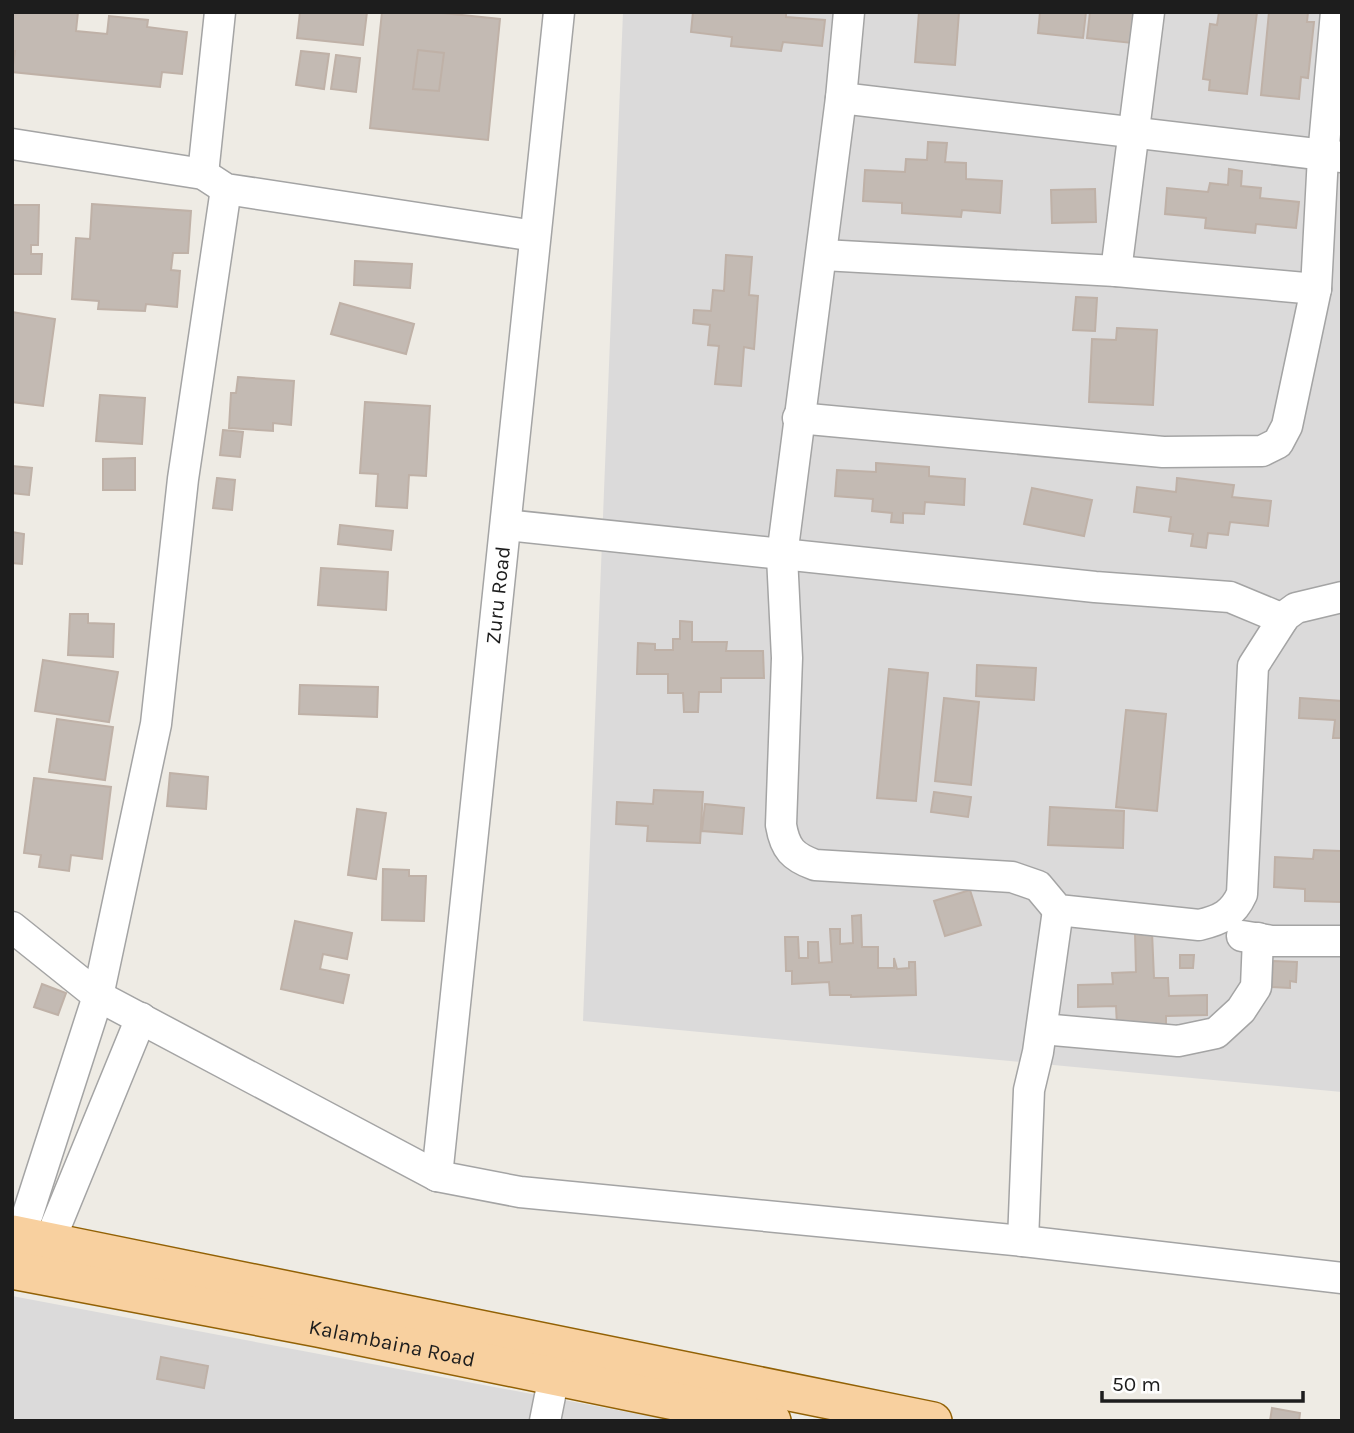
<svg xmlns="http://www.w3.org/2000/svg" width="1354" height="1433" font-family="Karla,sans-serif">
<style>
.residential{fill:#dbdada}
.building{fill:#c3bab3;stroke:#bfb1a7;stroke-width:2;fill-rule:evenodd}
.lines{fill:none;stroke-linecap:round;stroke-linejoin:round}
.minor-casing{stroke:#a4a4a4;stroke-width:33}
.major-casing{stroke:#926105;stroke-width:40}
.minor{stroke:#fff;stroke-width:30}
.major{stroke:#f8d09f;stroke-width:37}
.labels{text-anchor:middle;stroke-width:5;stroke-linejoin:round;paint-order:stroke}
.street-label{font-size:21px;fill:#1d1d1d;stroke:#fff}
</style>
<rect width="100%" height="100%" fill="#eeebe4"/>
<path class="residential" d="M623,12H1342V1092L583,1021Z
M12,1296L675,1421H12Z"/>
<path class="building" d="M12,12H78L76,31L107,34L109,16L148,20L147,27L187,32L182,74L162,72L160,87L12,72L15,51H12Z
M300,12H367L363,45L297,38Z
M382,12H433L500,19L488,140L370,128ZM418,50L444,53L439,91L413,89Z
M693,12H786V17L825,20L822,46L783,42L781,51L731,46L732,37L691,32Z
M919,12H959L955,65L915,62Z
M1040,12H1086L1083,38L1038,33Z
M1090,12H1136L1132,43L1087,38Z
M1219,12H1257L1247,94L1209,90L1210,80L1203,79L1210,24L1217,25Z
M1269,12H1308L1307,22H1314L1308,78L1301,77L1299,99L1261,95Z
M418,50L444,53L439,91L413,89Z
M301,51L329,54L324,89L296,85Z
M336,55L360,58L356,92L331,89Z
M928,142L947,143L945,162L966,163V179L1002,181L1000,213L962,210L961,217L902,213V203L863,201L865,170L905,172L906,159L927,160Z
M1229,169L1242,171L1241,186L1261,188L1260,198L1299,202L1296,228L1256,224L1255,233L1205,228L1206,218L1165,214L1167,188L1208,192L1210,183L1228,185Z
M1095,189L1096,222L1052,223L1051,190Z
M92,204L191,211L188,253H173L171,270L180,271L177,307L146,304L145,311L98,309L99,301L72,299L76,238L90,239Z
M12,205H39L38,245H31V254H42L41,274H12Z
M726,255L752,257L749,295L758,296L754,349L744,347L741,386L715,384L719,346L708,345L710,325L693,323L694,310L711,311L713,290L724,291Z
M355,261L412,264L410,288L354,285Z
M1076,297L1097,298L1095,331L1073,330Z
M340,303L414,324L406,354L331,334Z
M12,312L55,319L43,406L12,402Z
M1117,328L1157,330L1153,405L1089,402L1092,339L1116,340Z
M238,377L294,381L291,425L273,423V431L229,428L231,393H236Z
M100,395L145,398L142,444L96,441Z
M365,402L430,406L426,476L409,475L407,508L376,506L378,474L360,473Z
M223,430L243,432L240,457L220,455Z
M135,458V490H103V459Z
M876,463L929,467V476L965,479L964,505L925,502L924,514L903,513V523L891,522L892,513L872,511L873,499L835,496L837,470L876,472Z
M12,466L32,468L29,495L12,493Z
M217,478L235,480L232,510L213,508Z
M1177,478L1234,485L1232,497L1271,501L1268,526L1230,522L1228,535L1208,533L1206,548L1191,546L1193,534L1169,531L1171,517L1134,512L1137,487L1176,492Z
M1032,488L1092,500L1084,536L1024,524Z
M340,525L393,531L391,550L338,544Z
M12,532L24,534L22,564L12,563Z
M321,568L388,572L386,610L318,605Z
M70,614H88V623L114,624L113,657L68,655Z
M680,621L692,622V642H727L726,651H763L764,678H721V692H699L698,712H684L683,693H668V674H637L638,643L655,644V650H673V639H680Z
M43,660L118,672L109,722L35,711Z
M977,665L1036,668L1034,700L976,696Z
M889,669L928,673L916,801L877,798Z
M300,685L378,687L377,717L299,714Z
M944,698L979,702L971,785L935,781Z
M1300,698L1342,701V738H1333L1335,720L1299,718Z
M1126,710L1166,714L1157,811L1116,807Z
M57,719L113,727L105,780L49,772Z
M170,773L208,777L206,809L167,806Z
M34,778L111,787L102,859L71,855L69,871L39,867L41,855L24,853Z
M654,790L703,792L700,843L647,841L648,826L616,824L617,802L653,804Z
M934,792L971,797L968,817L931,812Z
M705,804L744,808L742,834L702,831Z
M1050,807L1124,811L1123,848L1048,845Z
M357,809L386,813L376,879L348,875Z
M1342,841V902L1305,901V889L1274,887L1275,857L1313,859L1314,850L1341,851Z
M383,869L409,870V876H426L424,921L382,920Z
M970,890L981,925L945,936L934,901Z
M861,915L862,947H878V968H894V958L897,969L909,968V962H915L916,995L851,997V995H830L829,982L792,984V971H786L785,937H798L799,958H808V942H818L819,963L832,962L830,929H840V944L853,943L852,916Z
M295,921L352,933L347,959L323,954L320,969L349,975L343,1003L281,989Z
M1152,932L1154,978H1168L1169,996L1207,995V1015L1166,1016V1025L1117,1026L1116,1006L1078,1007V985L1113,984L1112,973L1136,972L1135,933Z
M1180,955H1194L1193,968H1180Z
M1273,961L1297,962L1296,982L1290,981V988L1272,987Z
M42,984L66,993L58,1015L34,1007Z
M161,1357L208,1366L204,1388L157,1379Z
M1272,1408L1300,1413L1299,1421H1270Z"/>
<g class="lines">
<g class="minor-casing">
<g id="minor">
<path d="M841,98L849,12"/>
<path d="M12,144L203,174L226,189L535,236"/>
<path d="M1342,157L841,98L782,556L787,658L781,825C785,849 793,857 815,865L1012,877L1038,886L1058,910L1199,925C1221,920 1233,914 1242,894L1253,666L1285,616L1296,608L1342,597"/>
<path d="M203,174L220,12"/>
<path d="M823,255L1116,271L1316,289"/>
<path d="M1116,271L1149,12"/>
<path d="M798,418L1163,452L1262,451L1278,443L1287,426L1316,289L1323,156L1336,12"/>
<path d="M506,525L1095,587L1230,597L1283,619"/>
<path d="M12,927L98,996L437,1176L520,1192L1023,1241L1342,1278"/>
<path d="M1242,936L1272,941H1342"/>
<path d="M1042,1029L1178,1041L1216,1033L1241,1010L1256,987L1258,938"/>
<path id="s1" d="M437,1176L559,12"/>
<path d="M21,1235L98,996L156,724L183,479L226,189"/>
<path d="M50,1240L141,1018"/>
<path d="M1023,1241L1029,1090L1038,1052L1058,910"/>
<path d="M545,1421L554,1376"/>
</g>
</g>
<g class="major-casing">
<g id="major">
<path d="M12,1234L933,1421"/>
<path id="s2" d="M12,1270L318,1328L772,1421"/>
</g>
</g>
<use href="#minor" class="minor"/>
<use href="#major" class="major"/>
</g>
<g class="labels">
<g class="street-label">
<text dy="7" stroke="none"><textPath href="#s1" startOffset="584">Zuru Road</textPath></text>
<text dy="7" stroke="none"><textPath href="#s2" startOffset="387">Kalambaina Road</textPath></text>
</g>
</g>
<rect width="1354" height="1433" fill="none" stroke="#1d1d1d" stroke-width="28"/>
<path d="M1102 1391v10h201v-10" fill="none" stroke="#1d1d1d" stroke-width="3.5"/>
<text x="1112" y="1391" font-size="21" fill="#1d1d1d" stroke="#ffffff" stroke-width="5" paint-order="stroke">50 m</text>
</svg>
